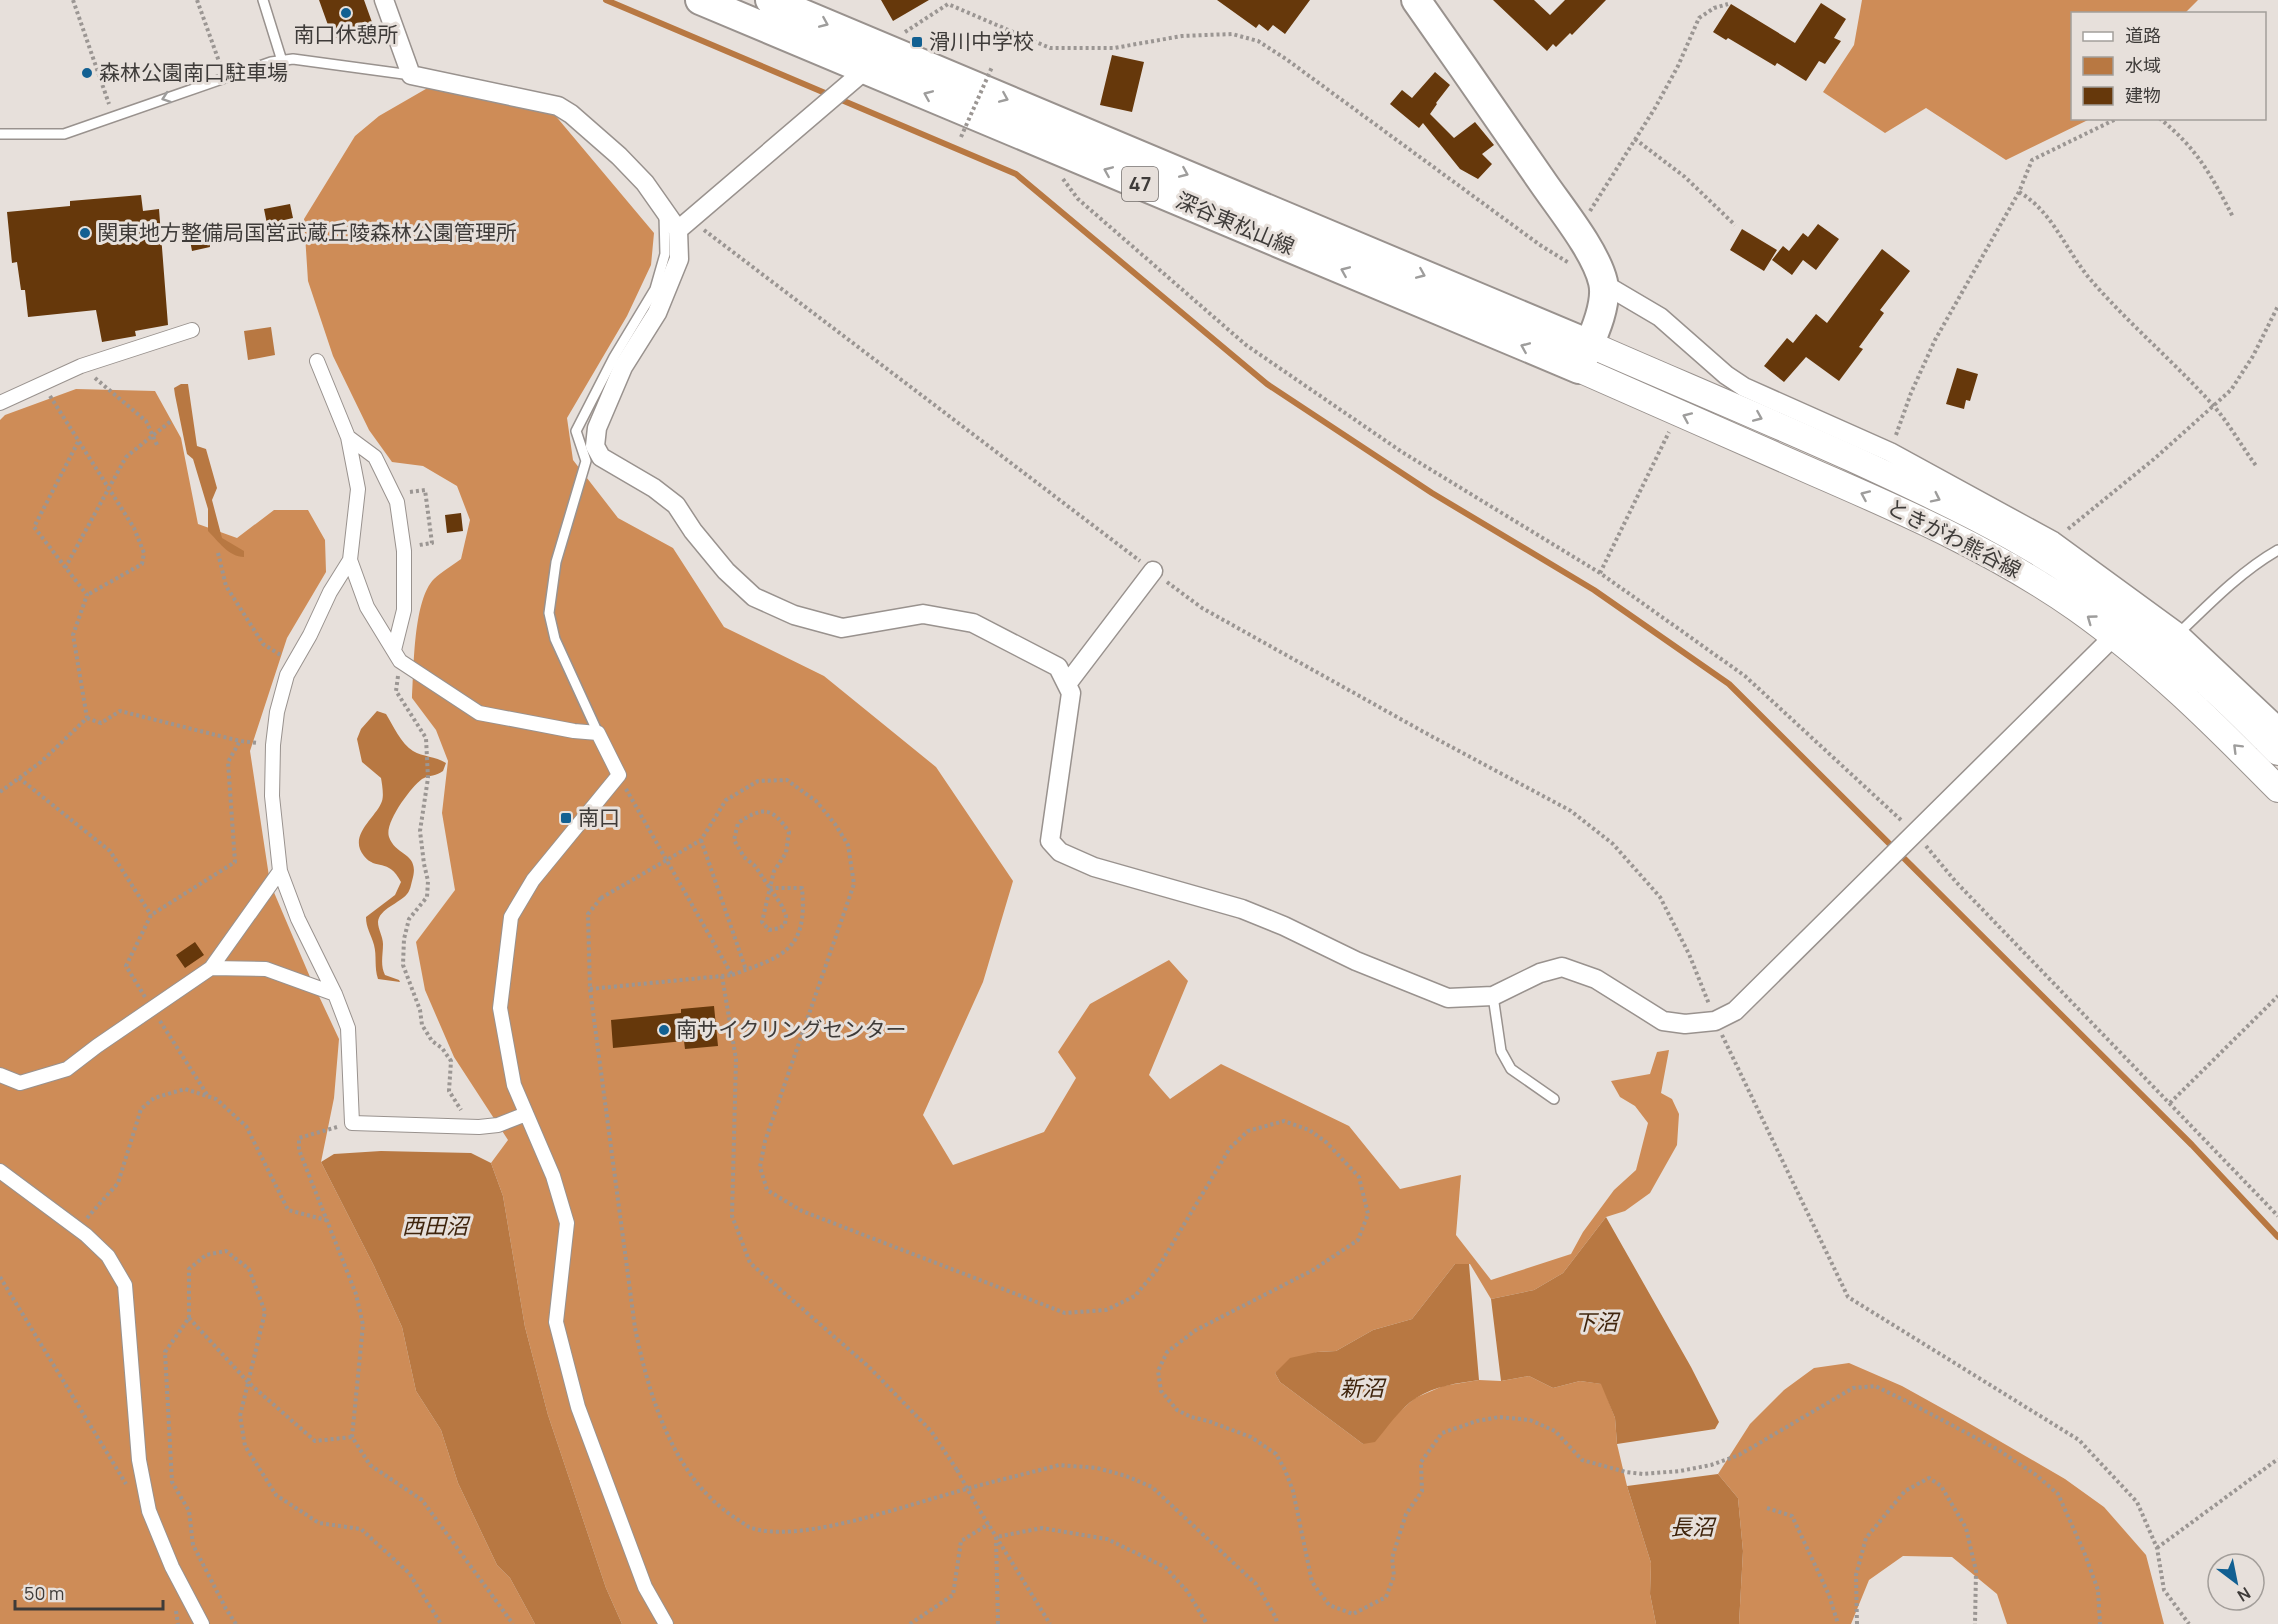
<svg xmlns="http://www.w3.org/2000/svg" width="2278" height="1624" font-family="Manrope,'Noto Sans JP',sans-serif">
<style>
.forest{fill:#ce8c57}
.water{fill:#b87842}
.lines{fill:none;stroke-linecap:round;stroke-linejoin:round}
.stream{stroke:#b87842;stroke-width:6}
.building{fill:#66380b}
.service-casing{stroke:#99928e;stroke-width:12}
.pedestrian-casing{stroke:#99928e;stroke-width:16}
.minor-casing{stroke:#99928e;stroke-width:21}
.secondary-casing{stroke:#99928e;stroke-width:28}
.primary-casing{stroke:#99928e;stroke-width:32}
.path{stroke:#9b9693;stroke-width:4;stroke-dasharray:3 3;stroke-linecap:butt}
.service{stroke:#fff;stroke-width:9}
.pedestrian{stroke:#fff;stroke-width:14}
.minor{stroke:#fff;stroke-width:18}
.secondary{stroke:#fff;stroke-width:26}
.primary{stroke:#fff;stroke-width:28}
.path-bridge{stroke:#9b9693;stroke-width:4;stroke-dasharray:3 3;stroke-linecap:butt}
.oneway{stroke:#9e9d9c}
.poi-dot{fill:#126092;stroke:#e7e0db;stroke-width:2}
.labels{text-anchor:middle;stroke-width:6;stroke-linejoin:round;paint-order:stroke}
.shield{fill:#e7e0db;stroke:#716c6a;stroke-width:1.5}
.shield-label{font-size:20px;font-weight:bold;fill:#3e3b39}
.poi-label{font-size:21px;fill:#3e3b39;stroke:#e7e0db;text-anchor:start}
.street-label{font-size:21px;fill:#3e3b39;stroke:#e7e0db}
.water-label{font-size:22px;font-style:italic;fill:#3f240c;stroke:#e7e0db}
</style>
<rect width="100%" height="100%" fill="#e7e0db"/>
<path class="forest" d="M1862,0H2198L2185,13L2072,14V118L2090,119L2006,160L1926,108L1885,133L1823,92L1854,45Z
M431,86L549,108L654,233L651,265L627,316L567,418L573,460L618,518L673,548L724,627L824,676L936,767L1013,881L983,982L923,1115L953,1165L1044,1132L1076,1078L1058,1052L1090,1004L1169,960L1188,981L1149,1075L1170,1099L1221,1064L1349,1126L1400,1189L1461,1175L1456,1235L1491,1280L1571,1254L1583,1232L1614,1190L1636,1170L1648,1123L1635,1106L1620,1097L1611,1081L1650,1074L1657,1052L1669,1050L1661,1093L1672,1099L1679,1114L1677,1145L1650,1193L1625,1211L1606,1217L1563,1273L1534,1290L1491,1299L1470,1264H1455L1412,1319L1373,1330L1336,1351L1317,1352L1275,1373L1280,1382L1363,1444L1415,1398L1443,1386L1479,1380L1501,1381L1529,1376L1553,1388L1580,1381L1602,1384L1615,1418L1617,1444L1627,1486L1651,1563L1650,1594L1656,1624H622L606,1588L548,1415L525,1327L503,1196L491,1163L508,1140L454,1057L425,990L416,942L455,890L442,813L448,761L436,730L412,698C414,669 413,600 434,579C441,572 452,566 461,559L470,520L457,486L423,466L392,462L369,430L333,356L308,281L304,219L355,136L379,116Z
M76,389L155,391L181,438L198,524L237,538L274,510H308L325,540L326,572L287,638L250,751L270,883L310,977L339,1039L334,1098L321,1162L374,1266L402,1327L416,1391L441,1430L458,1483L497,1565L510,1578L535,1624H0V420L5,415Z
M1849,1363L1902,1386L1965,1421L2065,1479L2104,1507L2146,1555L2164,1624H2007L1997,1594L1952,1557L1903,1556L1869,1580L1851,1624H1739L1743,1551L1738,1498L1718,1474L1750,1424L1784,1390L1814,1368Z"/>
<path class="water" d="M271,327L275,355L248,360L244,331Z
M181,384H188L197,446L206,449L217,488L212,500L222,538L244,551V557C229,557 218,541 208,531V509L193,459L187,454L175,395L174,388Z
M377,711L386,714C393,725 401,744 413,751C423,757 435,756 446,763L443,771C437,776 429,775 422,779C411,787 384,823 389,837C396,857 421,852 412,881C411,885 410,891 407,894C400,903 379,909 378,922C378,929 383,937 383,944C383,955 380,965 385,975L399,980L400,982L378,979C374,967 377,956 374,945C371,934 366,928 366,917L395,895L401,882C388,857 376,871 364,856C347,835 377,817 382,801C384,795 382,784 381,778L362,762L357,739L361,729Z
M381,1151L471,1153L491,1163L503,1196L525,1327L548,1415L606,1588L622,1624H535L510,1578L497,1565L458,1483L441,1430L416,1391L402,1327L374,1266L321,1162L334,1154Z
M1606,1217L1691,1367L1719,1422L1715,1429L1617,1444L1615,1418L1601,1384L1580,1381L1553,1388L1529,1376L1501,1381L1491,1299L1534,1290L1563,1273Z
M1455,1264H1469L1479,1380C1458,1383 1435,1386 1416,1398C1400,1408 1387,1428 1375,1442L1363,1444L1280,1382L1275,1373L1290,1358L1317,1352L1336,1351L1373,1330L1412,1319Z
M1718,1474L1738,1498L1743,1551L1739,1624H1656L1650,1594L1651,1563L1627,1486Z"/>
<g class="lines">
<path class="stream" d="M606,0L1016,174L1267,384L1432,493L1594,590L1729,684L2192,1145L2278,1237"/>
</g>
<path class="building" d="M319,0H364L373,25L333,39Z
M881,0H929L893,21Z
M1217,0H1310L1285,34L1273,25L1268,31L1259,24L1256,28Z
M1493,0H1534L1550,15L1565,0H1606L1572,35L1570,33L1556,47L1553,44L1547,51Z
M1821,3L1846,19L1834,38L1841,41L1825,64L1819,61L1806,81L1777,63L1775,66L1728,38L1726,40L1713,32L1731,4L1795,43Z
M1112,55L1144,62L1132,112L1100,105Z
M1435,72L1450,85L1436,103L1437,104L1430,114L1454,138L1475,122L1494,145L1482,154L1492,164L1478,179L1460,169L1423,123L1419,128L1390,104L1402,90L1412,98Z
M141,195L143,211L159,209L168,325L135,331L136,336L102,342L96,310L28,317L25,290H21L17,262L12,263L7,212L70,206V201Z
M290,204L293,218L267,224L264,209Z
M1818,224L1839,239L1816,270L1803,260L1792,275L1772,260L1783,246L1789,251L1803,233L1808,237Z
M207,226L210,247L192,251L188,230Z
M1742,229L1777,250L1764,271L1730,250Z
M1882,249L1910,271L1880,310L1884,313L1859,347L1863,349L1839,381L1806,357L1784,382L1764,366L1787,338L1793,343L1816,314L1827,323Z
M1957,368L1978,374L1970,401L1966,400L1964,409L1946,404Z
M461,513L463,531L447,533L445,515Z
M195,942L204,955L185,968L176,955Z
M714,1006L718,1046L685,1049L684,1041L613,1048L611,1020L681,1013V1009Z"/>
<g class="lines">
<g class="service-casing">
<path id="service" d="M263,0L282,61
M0,134H64L271,62L293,59L411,75
M2177,635C2208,605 2241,571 2278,550
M598,733L555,639L549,613L556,562L586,461L576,431L614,357L655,289L665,254L664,215
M1493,996L1501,1051L1511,1069L1554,1099"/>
</g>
<g class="pedestrian-casing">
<path id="pedestrian" d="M317,361L348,437L358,489L350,560L367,607L400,661L479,713L574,731L598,733L619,775L533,880L511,917L500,1008L514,1085L553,1176L567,1223L556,1322L578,1407L645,1587L666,1624
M0,403L81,366L192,330
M348,437L375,457L397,502L404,551V610L394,650
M350,560L330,592L310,635L287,675L277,712L273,745L272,796L280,871L298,919L335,994L348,1028L352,1123L479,1127L498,1125L526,1114
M211,968L266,969L335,994
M0,1075L20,1083L67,1069L97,1046L211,968L280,871
M0,1171L86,1235L108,1256L125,1285L139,1460L149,1511L172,1567L202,1624"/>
</g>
<g class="minor-casing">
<path id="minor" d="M384,0L411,75L558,106L571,114L619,156L645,183L678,230L679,259L657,313L623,367L597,428L595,446L601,457L654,488L676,505L693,531L726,571L754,597L794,615L842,628L923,614L973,623L1058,667L1071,693L1050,841L1060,852L1094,867L1242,909L1284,926L1356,961L1448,998L1493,996L1540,973L1562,967L1596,979L1663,1021L1685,1024L1715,1021L1735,1011L2114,636
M678,230L871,65
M1604,284L1660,317L1726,375L1744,387L1890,452L2053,541L2179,633L2278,726
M1067,684L1153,571"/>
</g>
<g class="secondary-casing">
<path id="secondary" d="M1589,344C1676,382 1764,419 1851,458C1936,497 2023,537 2098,592C2164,640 2222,695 2278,752
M1579,369C1658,404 1736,438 1815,473C1905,512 1996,552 2076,608C2151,661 2214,724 2278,789"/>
</g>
<g class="primary-casing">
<path id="primary" d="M700,0L1579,369C1588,346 1609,307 1603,282C1596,252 1562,210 1544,184C1502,123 1459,61 1416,0
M770,0L1589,344"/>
</g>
<path class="path" d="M73,0L109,104
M197,0L221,67
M905,32L948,4L1050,48H1114L1182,36L1232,34L1258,41L1286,59L1540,245L1569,263
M2159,118C2197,148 2211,175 2233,217
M1635,139L1685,177L1735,225
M1063,179L1078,199L1246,345L1402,452L1600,573L1745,676L1902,821
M2019,192C2053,212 2065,249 2090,279C2128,323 2173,361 2212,404C2229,423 2242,447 2257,467
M1590,211L1655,108L1678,66L1699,18L1714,8L1728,4
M704,230L1140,561
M95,378L146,421L158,447
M50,396L134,528L144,553L142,564L87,595
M1896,435L1911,393L1935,340L2019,192L2032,160L2118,118
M410,492L425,490L432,543L419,545
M2068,529L2154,459L2231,390L2253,356L2278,306
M218,553L226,586L263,644L282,656
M65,568L126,457L171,421
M1600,573L1669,432
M1167,582L1202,608L1431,736L1571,811L1613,844L1660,897L1689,954L1709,1004
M398,676L396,691L426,738L428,778L420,831L424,864L428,881L427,897L409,919L404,939L403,965L420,1010L422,1025L432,1041L442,1048L451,1061L449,1091L461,1110
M87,718L101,723L120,711L240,741
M19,778L110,851L151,915
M0,792L41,762L87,718L73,635L87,595L34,527L78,442
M701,840L746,970
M1926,846L1956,882L2278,1216
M689,847L701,840L726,800L758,781L787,780L816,801L835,824L848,845L854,884L765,1141L760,1167L767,1190L802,1211L1065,1313L1106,1310L1135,1296L1156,1271L1230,1148L1248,1131L1284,1121L1309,1130L1326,1142L1359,1177L1368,1214L1358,1240L1313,1270L1196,1330L1167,1352L1158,1371L1161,1391L1177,1410L1191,1417L1208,1421L1251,1437L1276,1454L1285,1470L1293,1491L1312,1582L1329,1605L1353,1614L1386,1597L1394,1576L1392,1558L1406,1514L1422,1491L1421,1462L1442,1433L1477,1421L1499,1417L1530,1420L1555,1431L1582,1460L1626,1472L1643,1474L1680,1471L1711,1465L1739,1455L1853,1388L1875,1386L1908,1402L1997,1449L2036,1475L2058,1494L2084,1552L2098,1590L2100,1624
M601,898L588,914L590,989L635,1328C649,1396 673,1477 734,1517C739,1520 744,1524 749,1527C795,1545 900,1507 949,1494C985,1483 1022,1475 1059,1465L1097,1468L1126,1476L1152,1487L1256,1584L1276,1618L1277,1624
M732,975C783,956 808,951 802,888H770L762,922L769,930L780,928L785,924L786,916L782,906L755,866L744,857L734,840L738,823C763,806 772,807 789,832L786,853L774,871L770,888
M722,976L736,1059L732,1216L750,1263L869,1367L931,1431L957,1470
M590,989L732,975L626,789
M145,997L126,966L151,915L235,862L228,762L240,741L258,743
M160,1021L208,1096
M1722,1035L1848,1297L2079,1440L2137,1502L2157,1548L2164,1590L2189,1624
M2170,1103L2278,996
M337,1127L299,1138V1150L356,1294L363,1325L352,1437L370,1465L422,1500L513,1624
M87,1218L118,1183L141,1109L154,1098L185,1089L216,1099L246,1126L288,1210L326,1220
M0,1277L126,1484
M189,1318L249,1383L315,1441L352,1437
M977,1506L1050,1624
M1767,1508L1792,1516L1829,1595L1838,1624
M2157,1548L2278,1459
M176,1611L178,1624
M236,1624L226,1609L193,1545L189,1511L172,1482L165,1352L189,1318V1269L206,1255L226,1251L249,1269L265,1312L240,1416L245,1446L276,1495L319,1523L361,1529L409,1573L441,1624
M910,1624L953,1595L961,1541L989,1524
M998,1624L996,1537L1042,1528L1107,1539L1165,1567L1187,1591L1207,1624
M1857,1624L1856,1575L1866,1538L1905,1491L1929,1478L1941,1486L1966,1528L1976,1571L1975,1624"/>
<use href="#service" class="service"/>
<use href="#pedestrian" class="pedestrian"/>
<use href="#minor" class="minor"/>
<use href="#secondary" class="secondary"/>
<use href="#primary" class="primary"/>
<path class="path-bridge" d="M961,137L992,67
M601,898L689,847
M957,1470L977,1506"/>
</g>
<defs><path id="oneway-chevron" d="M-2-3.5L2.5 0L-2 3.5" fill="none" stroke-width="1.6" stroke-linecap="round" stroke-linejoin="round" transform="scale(1.5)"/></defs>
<g class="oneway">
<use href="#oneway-chevron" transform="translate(824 23) rotate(23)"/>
<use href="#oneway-chevron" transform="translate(928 95) rotate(-157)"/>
<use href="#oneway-chevron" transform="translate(166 98) rotate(161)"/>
<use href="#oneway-chevron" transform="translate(1004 98) rotate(23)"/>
<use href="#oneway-chevron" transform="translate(1108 171) rotate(-157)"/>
<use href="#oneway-chevron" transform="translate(1184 173) rotate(23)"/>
<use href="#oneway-chevron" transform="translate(1345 271) rotate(-157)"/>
<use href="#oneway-chevron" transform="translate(1421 274) rotate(23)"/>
<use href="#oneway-chevron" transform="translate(1525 347) rotate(-157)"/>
<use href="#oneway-chevron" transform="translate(1687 417) rotate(-156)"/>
<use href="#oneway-chevron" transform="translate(1758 417) rotate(23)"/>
<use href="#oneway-chevron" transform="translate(1865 495) rotate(-156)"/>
<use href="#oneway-chevron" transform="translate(1936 498) rotate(26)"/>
<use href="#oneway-chevron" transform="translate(2091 619) rotate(-144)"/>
<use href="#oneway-chevron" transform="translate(2237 748) rotate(-135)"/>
</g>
<g class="poi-dot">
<circle cx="346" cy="13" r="6"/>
<rect x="911" y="36" width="12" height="12" rx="3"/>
<circle cx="87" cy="73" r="6"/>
<circle cx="85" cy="233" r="6"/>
<rect x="560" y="812" width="12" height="12" rx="3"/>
<circle cx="664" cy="1030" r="6"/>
</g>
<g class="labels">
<rect class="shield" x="1122" y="167" width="36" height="34" rx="4.5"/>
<g class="shield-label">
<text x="1140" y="191">47</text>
</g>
<g class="poi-label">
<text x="346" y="42" text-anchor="middle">南口休憩所</text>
<text x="929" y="49">滑川中学校</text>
<text x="99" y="80">森林公園南口駐車場</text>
<text x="97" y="240">関東地方整備局国営武蔵丘陵森林公園管理所</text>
<text x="578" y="825">南口</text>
<text x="676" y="1037">南サイクリングセンター</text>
</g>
<g class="street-label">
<text transform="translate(1235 224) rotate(23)" y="7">深谷東松山線</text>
<text transform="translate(1954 539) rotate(27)" y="7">ときがわ熊谷線</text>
</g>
<g class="water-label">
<text x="435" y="1234">西田沼</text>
<text x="1596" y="1330">下沼</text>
<text x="1362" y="1396">新沼</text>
<text x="1692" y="1535">長沼</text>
</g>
</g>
<rect x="2071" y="12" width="195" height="108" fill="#e7e0db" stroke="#a39e9a" stroke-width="1.5"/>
<rect x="2083" y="32" width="30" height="9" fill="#ffffff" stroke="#a39e9a" stroke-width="1.5"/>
<text x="2125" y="42" font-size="18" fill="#3e3b39">道路</text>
<rect x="2083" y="57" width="30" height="18" fill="#b87842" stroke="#a39e9a" stroke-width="1.5"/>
<text x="2125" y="72" font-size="18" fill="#3e3b39">水域</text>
<rect x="2083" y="87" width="30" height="18" fill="#66380b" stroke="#a39e9a" stroke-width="1.5"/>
<text x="2125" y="102" font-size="18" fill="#3e3b39">建物</text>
<g transform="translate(2236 1582) rotate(148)"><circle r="28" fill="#e7e0db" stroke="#a39e9a" stroke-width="1.5"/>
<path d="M0-4.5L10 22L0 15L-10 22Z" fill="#126092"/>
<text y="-9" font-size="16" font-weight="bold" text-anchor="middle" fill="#3e3b39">N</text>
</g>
<path d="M15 1600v9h148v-9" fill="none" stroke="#3e3b39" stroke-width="3"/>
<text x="24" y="1600" font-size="18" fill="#3e3b39" stroke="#e7e0db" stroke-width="4.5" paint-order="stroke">50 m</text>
</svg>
